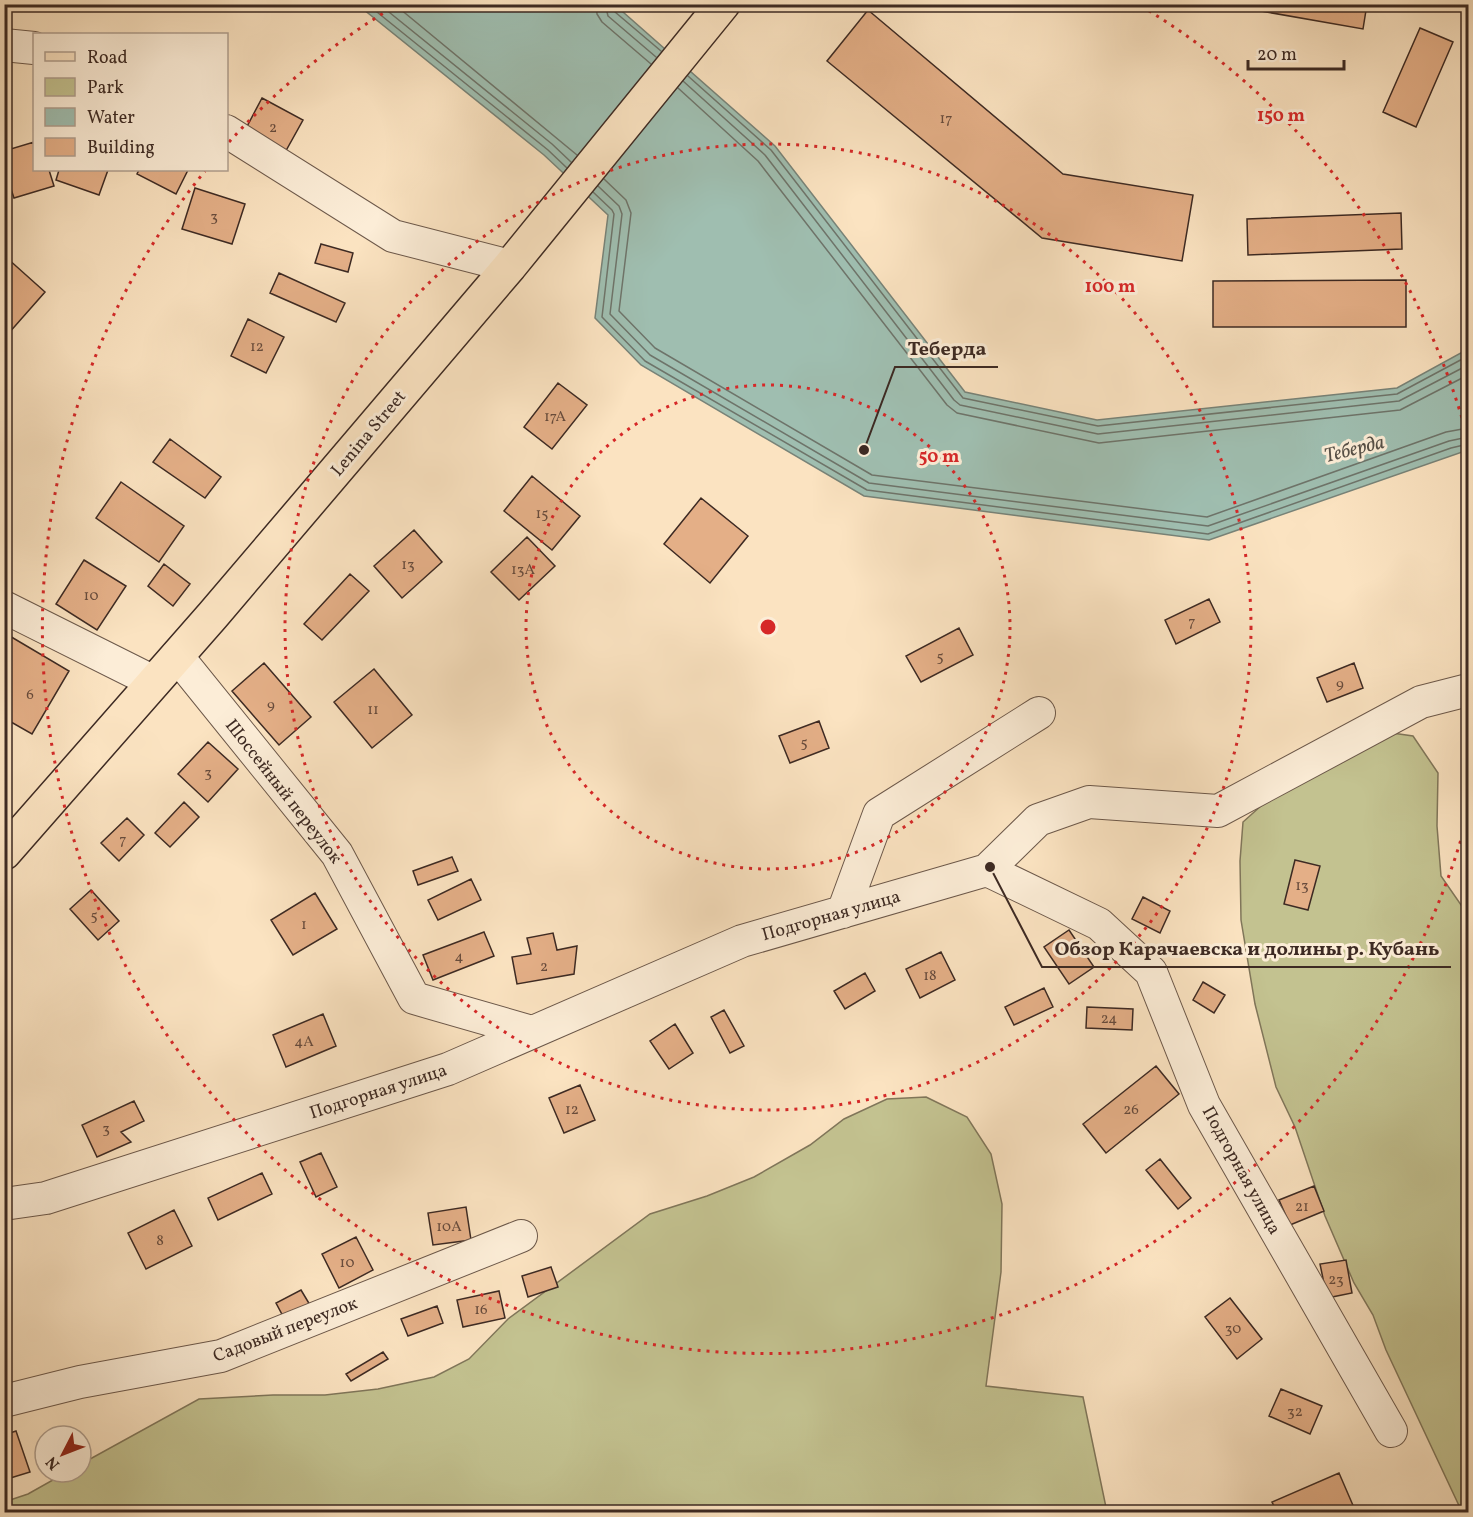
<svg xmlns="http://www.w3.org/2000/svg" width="1473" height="1517" font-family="Vollkorn,serif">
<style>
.green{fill:#c3c290;stroke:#80765a;stroke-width:1.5}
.water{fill:#9fbeb0;stroke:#788378;stroke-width:1.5}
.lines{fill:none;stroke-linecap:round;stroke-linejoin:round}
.shore{stroke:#6e746a;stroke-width:1.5}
.building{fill:#e4af87;stroke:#3d2a23;stroke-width:1.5}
.minor-casing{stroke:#6c584a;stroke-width:34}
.major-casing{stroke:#3d2a23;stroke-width:36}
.minor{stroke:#fcedd7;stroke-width:32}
.major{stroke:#fbe3c1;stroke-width:33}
.ring{fill:none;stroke:#d62828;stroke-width:3;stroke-dasharray:3 6}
.labels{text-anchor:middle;stroke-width:6;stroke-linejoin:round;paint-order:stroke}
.number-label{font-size:15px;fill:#674b3c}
.street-label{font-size:18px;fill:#3d2a23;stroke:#fcedd7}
.water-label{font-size:20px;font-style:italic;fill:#564f46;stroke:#fcedd7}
.centre{fill:#d62828;stroke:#fcedd7;stroke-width:3}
.ring-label{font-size:18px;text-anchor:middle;font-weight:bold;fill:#d62828;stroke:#fcedd7;stroke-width:6;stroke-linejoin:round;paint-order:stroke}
.leader{fill:none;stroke:#3d2a23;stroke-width:2}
.callout-dot{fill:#3d2a23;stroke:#fcedd7;stroke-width:2}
.callout-label{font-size:20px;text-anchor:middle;font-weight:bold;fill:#3d2a23;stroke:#fcedd7;stroke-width:6;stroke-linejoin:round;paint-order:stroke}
</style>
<rect width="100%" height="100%" fill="#fbe3c1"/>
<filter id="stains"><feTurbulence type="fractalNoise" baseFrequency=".00333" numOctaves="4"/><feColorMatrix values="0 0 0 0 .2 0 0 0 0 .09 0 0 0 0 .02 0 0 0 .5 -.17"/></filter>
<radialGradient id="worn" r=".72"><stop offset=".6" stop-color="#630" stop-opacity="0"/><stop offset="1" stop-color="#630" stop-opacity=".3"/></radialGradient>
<path class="green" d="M1371,730L1413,736L1438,773L1437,826L1441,876L1468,915V1512H1462L1386,1350L1373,1315L1354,1283L1325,1216L1295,1127L1276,1087L1255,1004L1241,920L1240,861L1243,822L1273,795Z
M926,1097L967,1117L991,1154L1002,1204L1001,1272L986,1386L1083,1397L1107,1512H5L4,1502L28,1494L67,1472H81V1464L199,1399L273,1395H325L378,1389L434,1377L469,1359L508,1319L650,1214L707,1196L754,1177L810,1145L844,1119L887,1099Z"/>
<path class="water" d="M358,5H615L775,146L965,392L1097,420L1397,388L1468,349V450L1209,540L864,496L641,365L595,318L608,215L544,155Z"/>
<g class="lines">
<path class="shore" d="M367,4L548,150L567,168
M379,4L552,144L571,162
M394,4L577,155
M596,4L597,14L602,22L651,64
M605,4L608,16L656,57
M612,4L615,12L661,51
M688,76L771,150L963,398L1098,426L1397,394L1468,356
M683,81L765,155L954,400L960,405L1098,434L1399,401L1468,365
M678,88L758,161L947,405L957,413L1099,443L1400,410L1468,375
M604,179L626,200L631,213L619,311L655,348L872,475L1207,517L1446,432L1468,428
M598,186L619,206L622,214L610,314L650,355L869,483L1208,526L1449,441L1468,437
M593,192L612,210L614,214L602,317L645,361L867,490L1208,534L1451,448L1468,444"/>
</g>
<path class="building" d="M1221,4H1367L1363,29Z
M868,10L1063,174L1193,195L1182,261L1042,238L827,61Z
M1420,28L1453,42L1416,127L1383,112Z
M262,98L303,120L283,156L243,134Z
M34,142V170H49L54,186L14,198L4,168V151Z
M59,170H108L99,195L56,180Z
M139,170H188L176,194L137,174Z
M195,188L245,204L232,244L182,229Z
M1401,213L1402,249L1248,255L1247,219Z
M321,244L353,253L348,272L315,263Z
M7,258L45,292L8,334L4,331V261Z
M279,273L345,303L336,322L270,293Z
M1406,280V327H1213V281Z
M248,319L284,337L266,373L231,356Z
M558,383L587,405L552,449L524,427Z
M170,439L221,477L205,498L153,462Z
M532,476L580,516L552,550L504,511Z
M121,482L184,526L159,562L96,518Z
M701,498L748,536L710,583L664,544Z
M414,530L442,562L402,598L374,566Z
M527,537L555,566L519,600L491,572Z
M84,560L126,586L97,630L56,604Z
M164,564L190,584L173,606L148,586Z
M350,574L369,591L322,640L304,624Z
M1209,599L1220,622L1176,644L1165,620Z
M959,628L973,655L921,682L906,656Z
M8,635L69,671L32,734L4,718V640Z
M264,663L311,717L279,745L232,691Z
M1354,663L1363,688L1327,702L1317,678Z
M374,669L412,715L372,748L334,702Z
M819,721L829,748L790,763L779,736Z
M208,742L238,769L208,802L178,774Z
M184,802L199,817L170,847L155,833Z
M127,818L144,835L119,861L101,843Z
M452,857L458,871L418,885L413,871Z
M1295,860L1320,866L1308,910L1284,904Z
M471,879L481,900L438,920L428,900Z
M91,890L119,921L98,940L70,909Z
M315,893L337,929L293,955L271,920Z
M1143,897L1170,911L1160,933L1132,919Z
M1069,930L1094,967L1069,984L1044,947Z
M484,932L494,956L433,980L423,955Z
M553,933L557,950L577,946L574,974L517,984L512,957L531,954L527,938Z
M941,952L955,980L920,998L906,969Z
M865,973L875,991L845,1009L834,991Z
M1203,982L1225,995L1214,1013L1193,1000Z
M1044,988L1053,1007L1014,1025L1005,1007Z
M1087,1007L1133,1009L1132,1030L1086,1028Z
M724,1010L744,1046L730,1053L711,1017Z
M323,1014L336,1046L286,1067L273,1035Z
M675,1024L693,1053L669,1069L650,1041Z
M1156,1066L1179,1094L1106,1153L1083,1124Z
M580,1085L595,1120L564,1133L549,1098Z
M134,1101L144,1121L121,1132L131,1142L97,1157L82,1125Z
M321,1153L337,1187L316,1197L300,1162Z
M1160,1159L1191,1198L1178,1209L1146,1170Z
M262,1173L272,1194L218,1220L208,1198Z
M1314,1186L1324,1211L1290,1225L1279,1200Z
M466,1207L471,1240L433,1245L428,1213Z
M174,1210L192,1246L146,1269L128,1233Z
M356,1237L373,1270L339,1288L322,1254Z
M1346,1260L1352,1293L1327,1298L1320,1264Z
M551,1267L558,1287L528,1297L522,1276Z
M301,1290L310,1305L284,1318L276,1303Z
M499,1291L505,1318L463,1327L457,1300Z
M1230,1298L1262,1339L1237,1359L1205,1317Z
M437,1306L443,1323L408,1336L401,1319Z
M383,1352L388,1359L351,1381L346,1374Z
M1281,1389L1322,1406L1310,1434L1269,1416Z
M16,1431L30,1472L4,1480V1435Z
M1339,1473L1355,1510L1349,1512H1277L1272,1502Z"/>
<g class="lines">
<g class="minor-casing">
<path id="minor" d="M4,45L34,48
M226,131L393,236L510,266
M4,607L154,682
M177,656L337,854L414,998L532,1032
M987,870L1038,820L1089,802L1218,811L1421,702L1468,690
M843,912L879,814L1039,713
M4,1204L46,1198L448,1069L742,941L987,870L1099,924L1151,972L1204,1105L1391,1431
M4,1401L80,1382L221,1356L521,1236"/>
</g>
<g class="major-casing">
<path id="major" d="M4,853L213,615L510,266L723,4"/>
</g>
<use href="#minor" class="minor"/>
<use href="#major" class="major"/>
</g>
<g class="ring">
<circle cx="768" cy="627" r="242"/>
<circle cx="768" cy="627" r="483"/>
<path d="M1468 815A725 725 0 1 1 205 171M229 142A725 725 0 0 1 395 6M1141 6A725 725 0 0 1 1468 439"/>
</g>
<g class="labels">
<g class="number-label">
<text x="946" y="123">17</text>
<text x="273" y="132">2</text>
<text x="214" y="221">3</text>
<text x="257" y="351">12</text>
<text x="555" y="421">17А</text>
<text x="542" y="518">15</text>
<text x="408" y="569">13</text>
<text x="523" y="574">13А</text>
<text x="91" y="600">10</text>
<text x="1192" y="626">7</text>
<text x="940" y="661">5</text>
<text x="1340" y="688">9</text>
<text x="30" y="699">6</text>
<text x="271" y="709">9</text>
<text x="373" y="714">11</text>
<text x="804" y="747">5</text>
<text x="208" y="777">3</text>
<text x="123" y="844">7</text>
<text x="1302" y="890">13</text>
<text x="94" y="920">5</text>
<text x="304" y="929">1</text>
<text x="459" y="961">4</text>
<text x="544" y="971">2</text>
<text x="930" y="980">18</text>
<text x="1109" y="1023">24</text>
<text x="304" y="1046">4А</text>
<text x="572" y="1114">12</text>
<text x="1131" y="1114">26</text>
<text x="106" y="1133">3</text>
<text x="1302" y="1211">21</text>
<text x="449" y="1231">10А</text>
<text x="160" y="1245">8</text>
<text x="347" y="1267">10</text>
<text x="1336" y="1284">23</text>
<text x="481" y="1314">16</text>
<text x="1233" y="1333">30</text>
<text x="1295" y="1416">32</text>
</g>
<g class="street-label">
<text transform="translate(368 433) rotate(-50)" y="6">Lenina Street</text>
<text transform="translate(284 791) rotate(52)" y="6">Шоссейный переулок</text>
<text transform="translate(831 915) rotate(-16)" y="6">Подгорная улица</text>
<text transform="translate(378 1091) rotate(-18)" y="6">Подгорная улица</text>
<text transform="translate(1242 1170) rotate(61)" y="6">Подгорная улица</text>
<text transform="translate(285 1329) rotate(-21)" y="6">Садовый переулок</text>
</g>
<g class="water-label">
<text transform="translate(1354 448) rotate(-14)" y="7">Теберда</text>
</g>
</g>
<circle cx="768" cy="627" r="9" class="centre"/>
<g class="ring-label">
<text x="1281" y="121">150 m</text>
<text x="1110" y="292">100 m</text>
<text x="939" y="462">50 m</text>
</g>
<path class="leader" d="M864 450L895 367H998M990 867L1042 967H1451"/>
<g class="callout-dot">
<circle cx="864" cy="450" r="6"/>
<circle cx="990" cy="867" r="6"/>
</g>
<g class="callout-label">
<text x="947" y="355">Теберда</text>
<text x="1247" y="955">Обзор Карачаевска и долины р. Кубань</text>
</g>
<rect width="1473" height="1517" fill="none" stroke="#fbe3c1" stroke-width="24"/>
<rect x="6" y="6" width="1461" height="1505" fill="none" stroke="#3d2a23" stroke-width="3"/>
<rect x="12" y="12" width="1449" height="1493" fill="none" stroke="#3d2a23" stroke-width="1.5"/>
<rect x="33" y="33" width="195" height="138" fill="#fcedd7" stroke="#b09f8f" stroke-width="1.5"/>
<rect x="45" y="52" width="30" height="9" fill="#fbe3c1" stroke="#b09f8f" stroke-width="1.5"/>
<text x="87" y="63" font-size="18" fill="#3d2a23">Road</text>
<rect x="45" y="78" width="30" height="18" fill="#c3c290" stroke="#b09f8f" stroke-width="1.5"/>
<text x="87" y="93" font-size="18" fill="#3d2a23">Park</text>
<rect x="45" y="108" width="30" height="18" fill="#9fbeb0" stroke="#b09f8f" stroke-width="1.5"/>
<text x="87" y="123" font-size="18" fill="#3d2a23">Water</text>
<rect x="45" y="138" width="30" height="18" fill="#e4af87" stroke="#b09f8f" stroke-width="1.5"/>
<text x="87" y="153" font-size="18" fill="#3d2a23">Building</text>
<g transform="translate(63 1454) rotate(228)"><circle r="28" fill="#fcedd7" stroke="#b09f8f" stroke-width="1.5"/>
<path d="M0-4.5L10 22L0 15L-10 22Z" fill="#8f2418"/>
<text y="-9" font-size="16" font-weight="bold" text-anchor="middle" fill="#3d2a23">N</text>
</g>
<path d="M1248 60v9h96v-9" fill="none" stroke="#3d2a23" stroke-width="3"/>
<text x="1257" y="60" font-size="18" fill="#3d2a23" stroke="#fcedd7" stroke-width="4.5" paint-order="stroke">20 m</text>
<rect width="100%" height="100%" filter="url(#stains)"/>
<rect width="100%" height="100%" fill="url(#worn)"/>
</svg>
